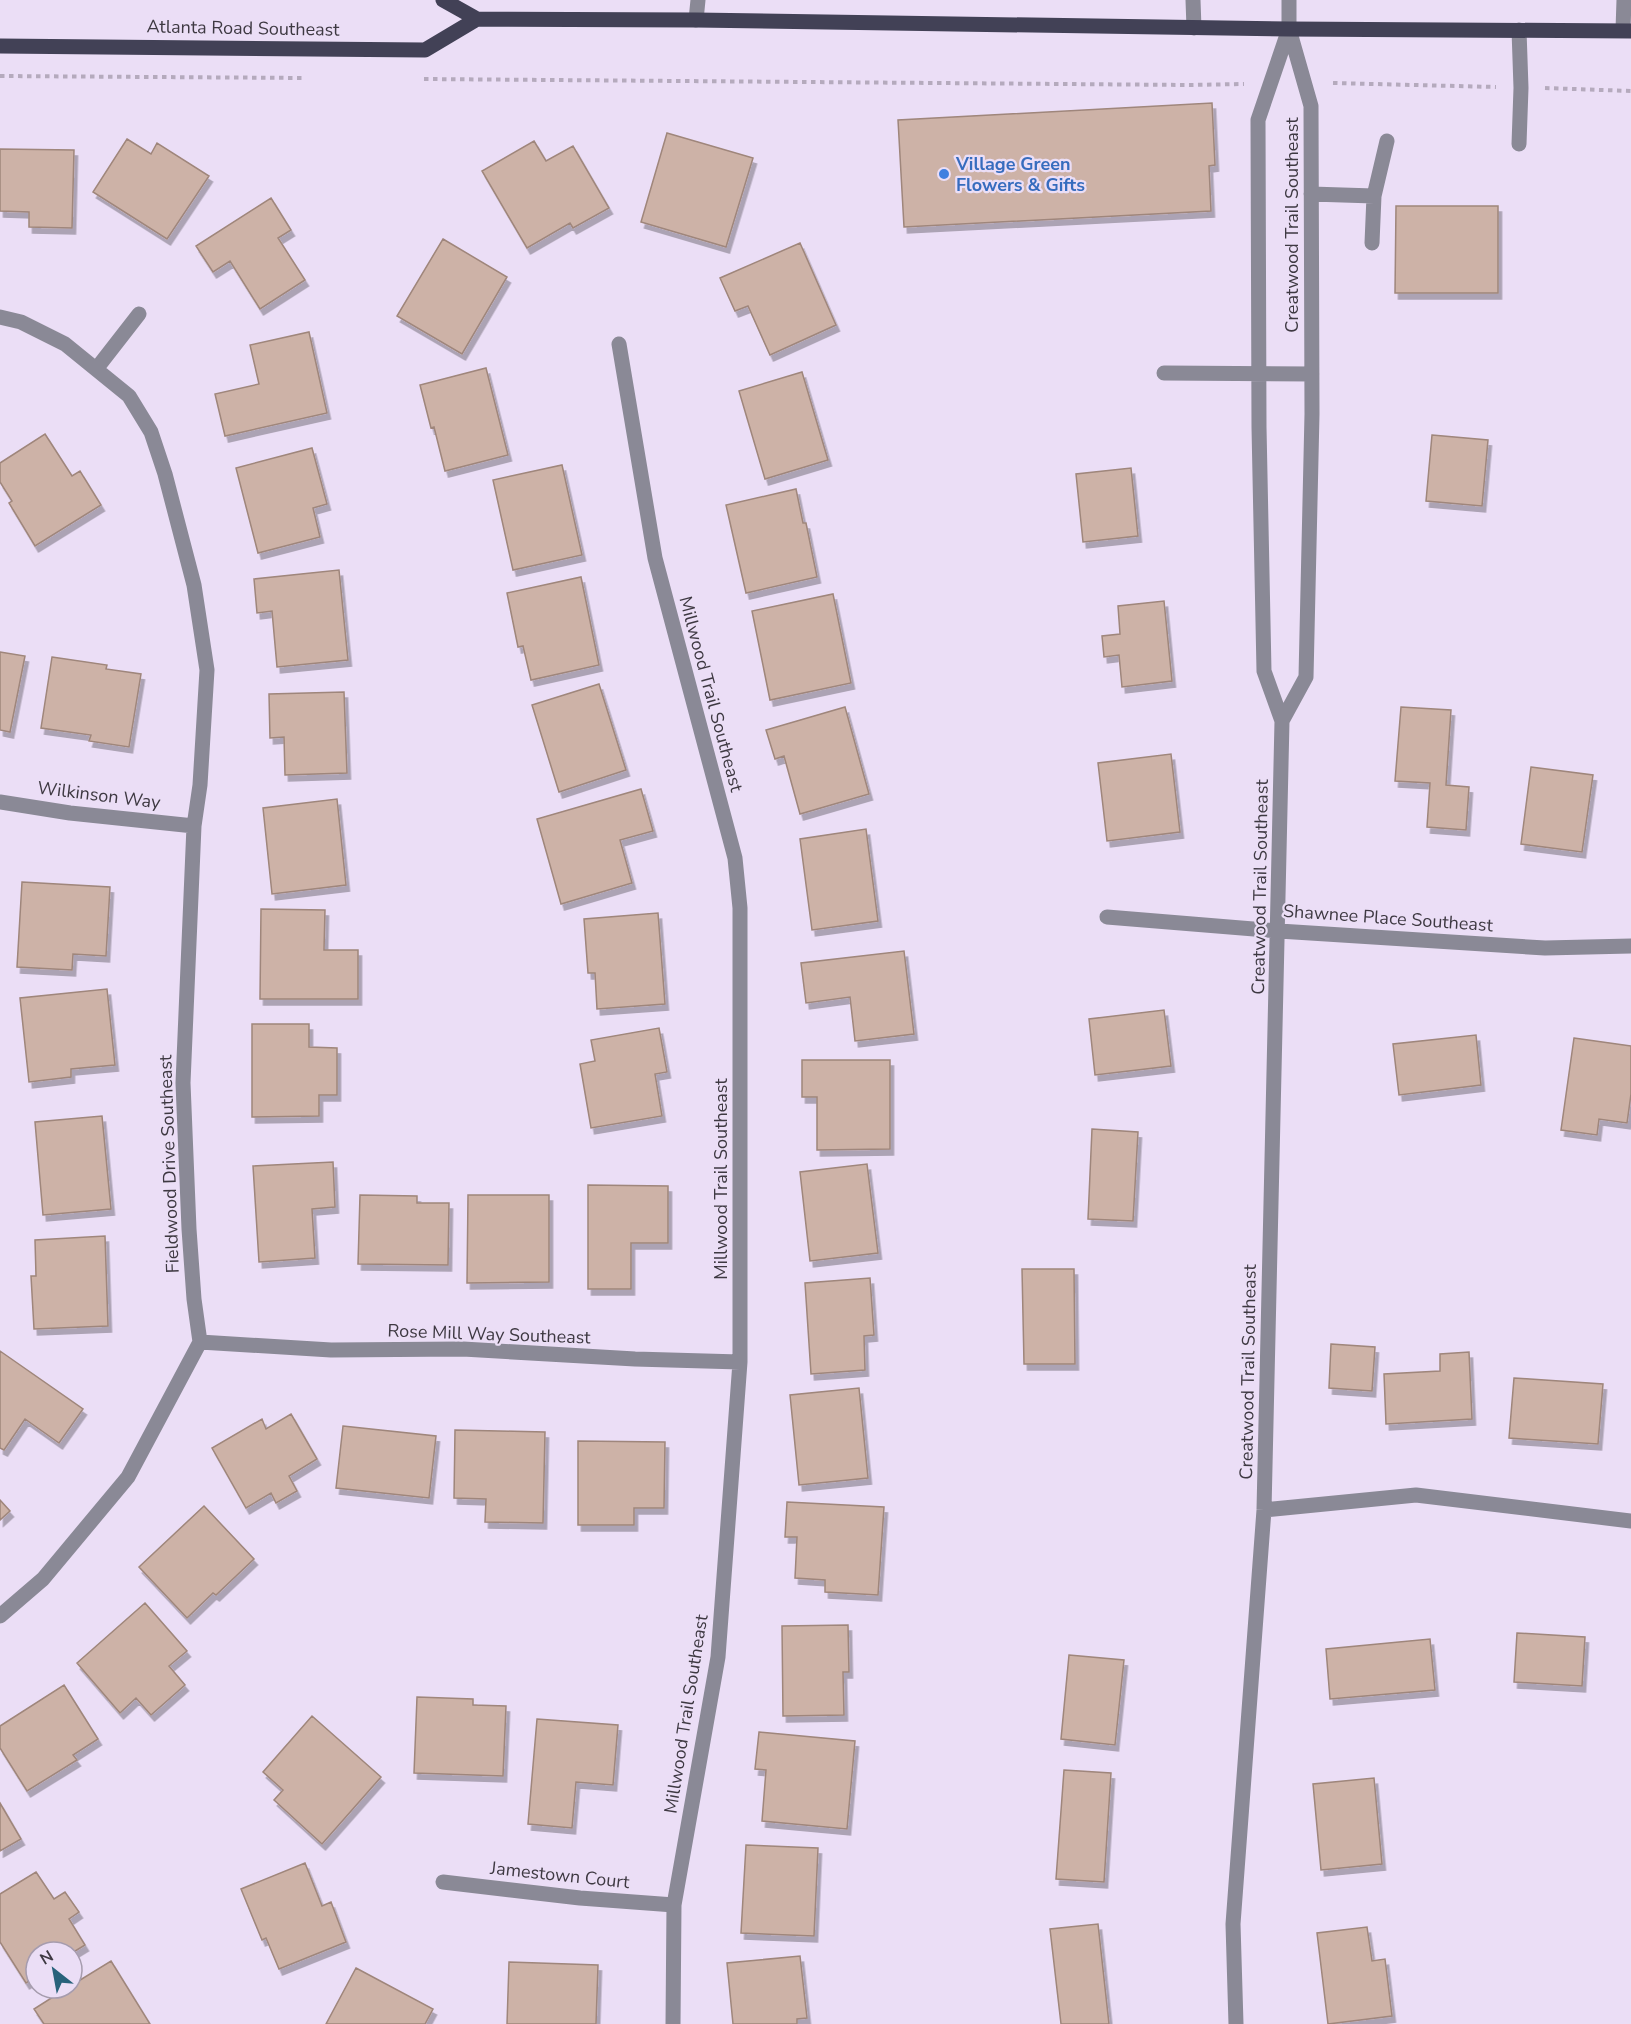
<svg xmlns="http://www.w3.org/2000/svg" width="1631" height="2024" font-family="'Nunito Sans',sans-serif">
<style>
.building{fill:#cdb2a7;stroke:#9f867b;stroke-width:1.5;filter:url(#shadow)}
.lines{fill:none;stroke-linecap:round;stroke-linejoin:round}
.path{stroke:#b5aabd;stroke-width:4;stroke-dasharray:4.5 4.5;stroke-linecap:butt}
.minor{stroke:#8a8996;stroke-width:15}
.major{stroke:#424156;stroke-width:15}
.shop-dot{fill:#3f7fe0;stroke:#ebdef6;stroke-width:2}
.labels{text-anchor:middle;stroke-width:4.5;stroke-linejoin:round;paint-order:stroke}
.street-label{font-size:18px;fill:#3e3942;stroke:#ebdef6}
.shop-label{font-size:18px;font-weight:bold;fill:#366cbe;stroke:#ebdef6;text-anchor:start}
</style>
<defs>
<filter id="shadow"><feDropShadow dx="3.5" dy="6" stdDeviation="0" flood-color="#0004"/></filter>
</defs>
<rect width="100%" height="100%" fill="#ebdef6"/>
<path class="building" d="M1212,103L1215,165L1209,166L1211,211L904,227L898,120Z
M667,133L753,158L726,247L641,222Z
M127,139L151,154L157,143L209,176L167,239L93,192Z
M534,141L546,161L573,146L609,208L573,228L570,223L527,248L482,171Z
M0,149L74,150L72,228L29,227V212L0,211Z
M271,198L291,230L278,238L305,280L260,309L230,261L213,272L196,246Z
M1396,206H1498V293H1395Z
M443,239L507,277L462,354L397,316Z
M800,243L836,325L770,355L748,306L735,311L720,278Z
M309,332L327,413L225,436L215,394L259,384L250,345Z
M486,368L508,455L445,471L434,427L431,428L420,385Z
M802,372L828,460L765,479L739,391Z
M45,434L72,476L80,471L101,505L35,546L9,503L12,501L0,482V463Z
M1432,435L1488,440L1482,506L1426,501Z
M312,448L327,504L313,508L320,537L258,553L236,468Z
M562,465L582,555L513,570L493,480Z
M1131,468L1138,536L1083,542L1076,474Z
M796,489L803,523H806L817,577L746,593L726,505Z
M339,570L348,660L277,667L272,611L257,613L254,579Z
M581,577L599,665L531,680L523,646L518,647L507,593Z
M833,594L851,683L770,700L752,611Z
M1164,601L1172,681L1122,687L1119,655L1104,657L1102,636L1120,634L1118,606Z
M0,652L25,656L10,732L0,730Z
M52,657L107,665L106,669L141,674L129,747L89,741L91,735L41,728Z
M599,684L626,770L559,792L532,705Z
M344,692L347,773L285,775L284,737L270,738L269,694Z
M845,707L869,794L800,814L784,756L775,759L766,730Z
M1401,707L1451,710L1446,785L1469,787L1466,830L1427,827L1430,783L1395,781Z
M1171,754L1180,832L1107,841L1098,763Z
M1531,767L1593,775L1582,852L1521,844Z
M641,789L653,831L620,840L632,883L561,904L537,819Z
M337,799L346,885L272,894L263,808Z
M866,829L878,921L812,930L800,839Z
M22,882L110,887L106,956L73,954L72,970L17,967Z
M261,909L325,910L324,950H358V999H260Z
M658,913L665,1004L597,1009L595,973H588L584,919Z
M904,951L914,1034L855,1041L850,997L806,1003L801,963Z
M107,989L115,1065L71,1069V1077L29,1082L20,998Z
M1164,1010L1171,1066L1095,1075L1089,1019Z
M252,1024H309V1047L337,1048V1095H319V1116L252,1117Z
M659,1028L667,1072L655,1074L662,1116L591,1128L580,1064L595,1061L591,1040Z
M1476,1035L1481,1085L1399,1095L1393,1044Z
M1574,1038L1631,1046V1094L1627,1123L1599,1119L1597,1135L1561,1130Z
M802,1060H890V1149L817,1150V1097H802Z
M102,1116L111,1209L43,1215L35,1122Z
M1092,1129L1138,1132L1133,1221L1088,1219Z
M333,1162L335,1207L312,1209L315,1258L259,1262L253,1166Z
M867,1164L878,1253L810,1261L800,1172Z
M588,1185L668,1186V1243H631V1289H588Z
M360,1195L417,1196V1203H449L448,1265L358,1264Z
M468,1195H549V1282L467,1283Z
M105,1236L108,1326L34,1329L31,1276H36L35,1240Z
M1022,1269H1074L1075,1364H1024Z
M870,1278L874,1335L864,1336L865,1370L811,1374L805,1283Z
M1331,1344L1375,1347L1372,1391L1329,1388Z
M0,1351L83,1409L59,1443L25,1419L4,1450L0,1448Z
M1469,1352L1472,1419L1386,1424L1384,1374L1440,1371V1354Z
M1514,1378L1603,1384L1598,1444L1509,1438Z
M859,1388L868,1478L799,1485L790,1395Z
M291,1414L317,1459L289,1476L297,1491L276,1503L271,1493L246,1508L212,1448L262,1419L266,1429Z
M343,1426L436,1436L429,1498L336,1488Z
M455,1430L545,1432L543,1523L485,1522L486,1499L454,1498Z
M578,1441L665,1442L664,1508H634V1525H578Z
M0,1500L10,1511L0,1520Z
M787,1502L884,1507L878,1595L825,1592V1580L795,1578L797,1537H785Z
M204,1506L254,1559L216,1595L213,1593L187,1618L139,1567Z
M145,1603L187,1651L169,1666L185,1685L151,1715L136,1698L120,1713L77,1663Z
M848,1625L849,1672H843L844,1715L783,1716L782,1626Z
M1517,1633L1585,1637L1582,1686L1514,1682Z
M1430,1639L1435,1690L1330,1699L1326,1649Z
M1069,1655L1124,1660L1115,1745L1061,1739Z
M64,1685L98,1739L73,1755L77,1760L27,1791L0,1748V1726Z
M417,1697L473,1699V1705L506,1706L503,1776L414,1773Z
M312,1716L381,1777L322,1844L274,1800L283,1790L263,1772Z
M537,1719L618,1725L613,1785L576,1782L572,1828L528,1824Z
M759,1732L855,1741L847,1829L762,1821L766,1770L755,1769Z
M1064,1770L1111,1773L1104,1882L1056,1879Z
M1374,1778L1382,1864L1321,1870L1313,1784Z
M0,1803L21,1839L0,1851Z
M746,1845L818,1848L814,1936L741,1933Z
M305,1863L322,1906L331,1902L346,1942L279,1969L266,1938L262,1940L241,1889Z
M36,1872L54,1899L65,1892L79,1912L69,1919L85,1945L72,1953L36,1952V1976L26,1983L0,1942V1894Z
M1098,1924L1109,2024H1061L1050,1929Z
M1367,1927L1372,1961L1385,1959L1392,2016L1328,2024L1317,1933Z
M800,1956L807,2018L797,2019V2024H733L727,1963Z
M111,1961L150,2024H44L34,2009L67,1988H72V1985Z
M509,1962L598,1965L596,2024H507Z
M356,1968L433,2009L425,2024H326Z"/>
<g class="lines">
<path class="path" d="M0,76L305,78
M424,79L1191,85L1244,84
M1333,83L1496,87
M1545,88L1631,91"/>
<path class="minor" d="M1193,0L1194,28
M696,20L698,0
M1519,30L1521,88L1519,144
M1623,30L1624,0
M1311,194L1374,196
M1372,243L1374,196L1387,141
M0,317L21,322L65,344L129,396L151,432L165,474L194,585L207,670L200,785L194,826L183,1083L189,1229L194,1299L200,1342L128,1477L43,1579L0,1616
M619,344L655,558L735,858L740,908V1362L718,1657L674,1905L673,2024
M97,368L139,314
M1164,373L1312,374
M1282,721L1306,677L1312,414L1311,106L1289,29V0
M0,802L70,813L194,826
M1107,917L1279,931L1545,948L1631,946
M200,1342L331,1350L463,1349L635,1359L740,1362
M1264,1510L1416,1495L1631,1521
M443,1882L580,1898L674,1905
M1236,2024L1233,1924L1264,1510L1282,721L1264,671L1259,427L1258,120L1289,29"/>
<path class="major" d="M443,0L477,19L696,20L1289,29L1631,31
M0,46L425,50L477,19"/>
</g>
<circle class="shop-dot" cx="944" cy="174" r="6"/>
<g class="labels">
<g class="street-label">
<text transform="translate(243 28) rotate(1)" y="6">Atlanta Road Southeast</text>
<text transform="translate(1292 225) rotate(-90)" y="6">Creatwood Trail Southeast</text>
<text transform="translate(711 694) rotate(75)" y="6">Millwood Trail Southeast</text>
<text transform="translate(99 795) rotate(7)" y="6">Wilkinson Way</text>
<text transform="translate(1260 887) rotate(-89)" y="6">Creatwood Trail Southeast</text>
<text transform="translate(1388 918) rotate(4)" y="6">Shawnee Place Southeast</text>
<text transform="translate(169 1164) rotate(-92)" y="6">Fieldwood Drive Southeast</text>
<text transform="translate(721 1179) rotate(-90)" y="6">Millwood Trail Southeast</text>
<text transform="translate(489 1334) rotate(2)" y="6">Rose Mill Way Southeast</text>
<text transform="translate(1248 1372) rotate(-89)" y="6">Creatwood Trail Southeast</text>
<text transform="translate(686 1714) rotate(-81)" y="6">Millwood Trail Southeast</text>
<text transform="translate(560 1875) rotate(6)" y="6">Jamestown Court</text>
</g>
<g class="shop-label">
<text x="956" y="170">Village Green<tspan x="956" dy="21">Flowers &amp; Gifts</tspan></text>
</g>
</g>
<g transform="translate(54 1970) rotate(329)"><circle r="28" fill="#ebdef6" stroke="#a69cae" stroke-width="1.5"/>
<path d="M0-4.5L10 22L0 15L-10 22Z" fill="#28627b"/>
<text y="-9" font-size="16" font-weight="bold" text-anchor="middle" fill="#3e3942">N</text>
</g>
</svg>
